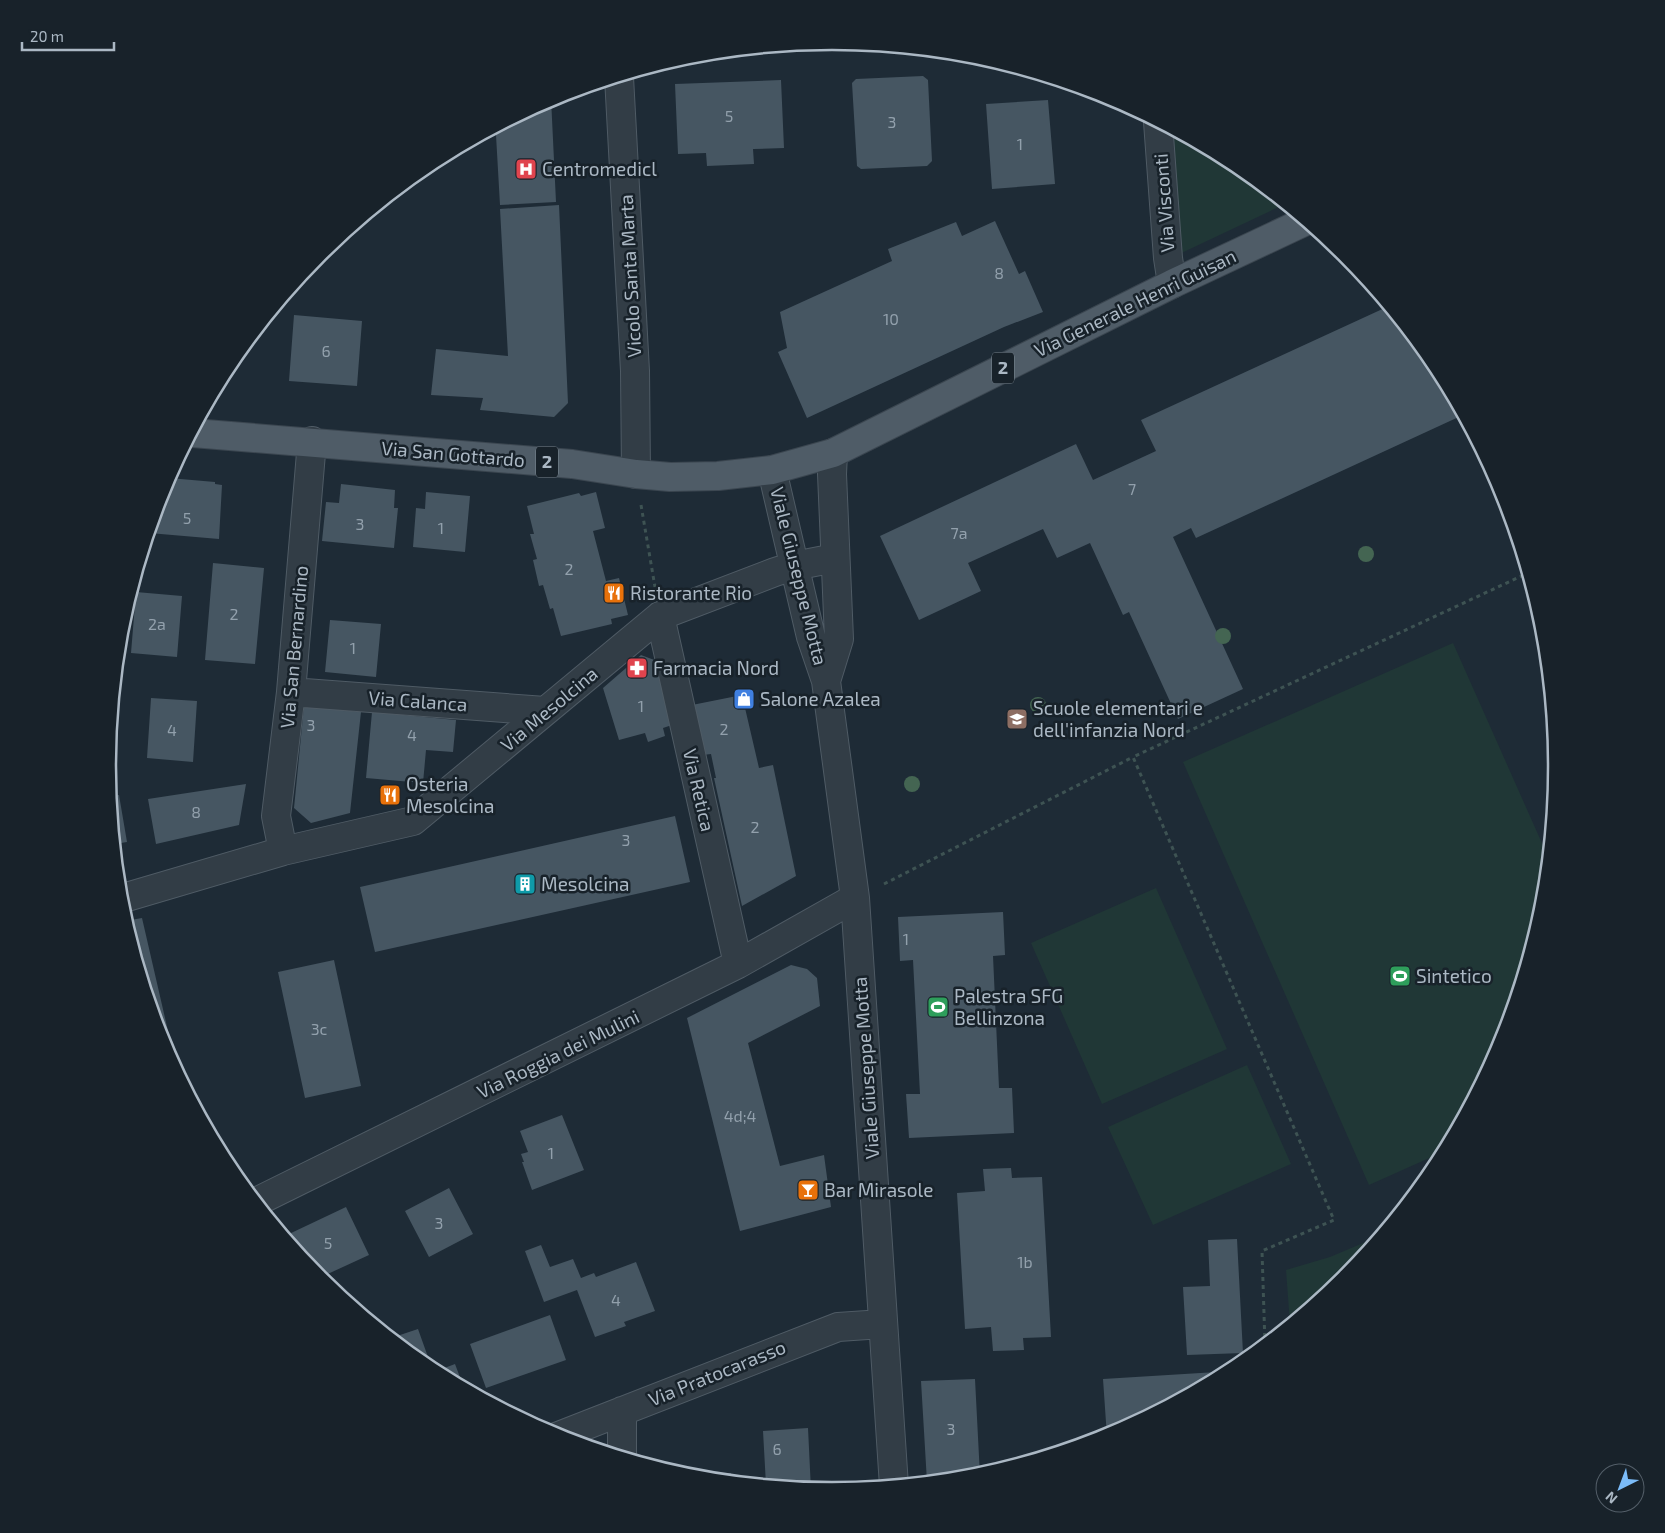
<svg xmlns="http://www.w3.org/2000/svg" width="1665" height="1533" font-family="'Exo 2',sans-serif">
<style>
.green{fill:#203736}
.building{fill:#465662}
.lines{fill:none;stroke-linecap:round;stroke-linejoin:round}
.minor-casing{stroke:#4f5b65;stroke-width:30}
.primary-casing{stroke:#3b4650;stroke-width:30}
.path{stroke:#3e5353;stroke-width:3;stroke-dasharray:4 4;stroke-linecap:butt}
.minor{stroke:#323d46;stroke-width:28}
.primary{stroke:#4f5c67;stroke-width:28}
.tree{fill:#446552}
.labels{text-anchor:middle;stroke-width:5;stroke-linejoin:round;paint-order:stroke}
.number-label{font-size:16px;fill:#92a0ac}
.shield{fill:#18222a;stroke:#7f8b96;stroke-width:1}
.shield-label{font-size:18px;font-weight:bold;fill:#abb8c4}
.poi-label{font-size:19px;fill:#abb8c4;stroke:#18222a;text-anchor:start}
.street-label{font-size:19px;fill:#abb8c4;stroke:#18222a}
.rim{fill:none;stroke:#abb8c4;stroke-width:2.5}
</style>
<rect width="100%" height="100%" fill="#1e2b36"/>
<path class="green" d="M1167,127L1236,164L1285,204L1173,257Z
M1453,643L1549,859L1544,908L1502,1044L1445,1151L1369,1185L1183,762Z
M1156,888L1227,1049L1102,1104L1031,943Z
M1247,1065L1291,1164L1153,1225L1108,1127Z
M1382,1235L1345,1280L1290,1324L1286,1270L1330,1257Z"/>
<path class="building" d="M923,76L928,80L932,161L927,166L861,169L857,166L852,83L856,79Z
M781,80L784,148L753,149L754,164L707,166L706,153L678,154L675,84Z
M551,98L556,202L500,205L496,135H483Z
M1048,100L1055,184L992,189L986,104Z
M559,205L568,403L554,417L480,410L483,398L431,395L436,349L508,356L500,209Z
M995,221L1019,274L1025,271L1043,312L1004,327L807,418L778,352L787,348L780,312L892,261L888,249L956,222L962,236Z
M1389,306L1436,364L1463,415L1196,538L1191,528L1173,537L1243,689L1178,719L1129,612L1123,615L1090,543L1057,558L1043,529L968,563L981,591L919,620L880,536L1076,444L1093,480L1156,451L1141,420Z
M294,315L362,321L357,386L289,381Z
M169,478L215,482V484L222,485L219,539L149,533L163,489Z
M341,484L395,490L394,508H398L394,548L322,541L326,502L339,503Z
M426,492L470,496L465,552L413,547L416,508L425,509Z
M596,492L605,528L593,531L606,581L619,578L628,615L611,619L612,624L561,636L553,608L550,609L543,585L539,586L533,560L537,559L530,534H534L527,506L579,493L581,496Z
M213,563L264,568L255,664L205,660Z
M136,592L182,596L177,657L131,653Z
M330,620L381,624L376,677L325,672Z
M641,655L665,664L678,723L663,728L665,736L648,742L645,733L619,740L603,688Z
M114,695H118L113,761L108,760Z
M742,695L759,768L773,765L796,876L742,906L714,778H716L711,754L703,755L692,705Z
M151,698L197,701L193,762L147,758Z
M304,706L361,712L350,813L311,823L294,808Z
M372,712L456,720L453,752L426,750L423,783L366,778Z
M246,784L239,825L156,844L148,799Z
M119,795L127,842L115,844L110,796Z
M675,816L690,882L375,952L360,887Z
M1003,912L1005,955L993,956L999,1088H1012L1014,1133L909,1138L906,1094H920L913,960L900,961L898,917Z
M142,918L177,1070H176L162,1044L125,921Z
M334,960L361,1086L305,1098L278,972Z
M791,965L807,969L817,978L820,1006L748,1043L780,1166L824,1155L831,1207L740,1231L687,1018Z
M562,1115L584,1170L532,1190L522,1162H524L521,1154L528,1152L520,1131Z
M1011,1168L1012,1178L1042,1177L1051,1337L1023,1338L1024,1350L993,1351L991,1327L965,1329L957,1193L985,1191L983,1169Z
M449,1188L473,1234L429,1257L405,1211Z
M346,1207L369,1255L319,1278L297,1252L289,1234Z
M1237,1239L1243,1353L1187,1355L1183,1287L1210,1286L1208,1240Z
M541,1245L550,1267L573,1259L581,1278L594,1273L596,1277L636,1262L655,1311L624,1322L626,1326L595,1337L577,1290L544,1302L525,1251Z
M550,1315L566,1360L486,1388L470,1344Z
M418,1329L433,1371L391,1338Z
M455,1364L464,1388L434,1372Z
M1233,1371L1110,1437H1107L1103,1379Z
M975,1379L980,1476L927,1482L921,1381Z
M808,1428L811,1490L766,1485L763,1431Z
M683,1468V1475L662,1469Z
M731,1473V1482L684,1476Z"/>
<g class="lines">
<g class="minor-casing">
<path id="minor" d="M619,77L635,371L636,474
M1158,122L1168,258L1172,284
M772,470L811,637L826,681L855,898L894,1486
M660,616L738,964
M826,681L839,639L832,474L833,453
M291,692L545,711
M283,851L276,816L291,692L312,441
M120,899L283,851L413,821L660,616L775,572L794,566L835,558
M256,1202L738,964L855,898
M556,1437L838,1327L882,1324
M622,1457V1411"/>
</g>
<g class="primary-casing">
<path id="primary" d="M193,433L572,464L636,474L670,477L718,476L772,470L833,453L1172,284L1306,221"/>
</g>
<path class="path" d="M641,505L655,587
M884,884L1133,757
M1265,1345L1262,1251L1334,1220L1133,757L1528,573"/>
<use href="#minor" class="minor"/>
<use href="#primary" class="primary"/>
</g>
<g class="tree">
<circle cx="1366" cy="554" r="8"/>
<circle cx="1223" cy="636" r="8"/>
<circle cx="1038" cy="705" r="8"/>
<circle cx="912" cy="784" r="8"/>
</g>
<defs>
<g id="hospital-square" transform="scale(1.125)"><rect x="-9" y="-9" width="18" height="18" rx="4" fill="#e0444e" stroke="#18222a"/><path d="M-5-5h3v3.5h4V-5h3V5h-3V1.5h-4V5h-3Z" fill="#fff"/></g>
<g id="restaurant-square" transform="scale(1.125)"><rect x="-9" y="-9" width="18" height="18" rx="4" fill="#e8710a" stroke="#18222a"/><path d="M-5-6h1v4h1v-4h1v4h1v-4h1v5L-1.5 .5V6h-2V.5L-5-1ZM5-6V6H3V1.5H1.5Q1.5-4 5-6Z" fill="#fff"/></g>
<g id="pharmacy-square" transform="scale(1.125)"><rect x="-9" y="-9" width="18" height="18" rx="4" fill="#e0444e" stroke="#18222a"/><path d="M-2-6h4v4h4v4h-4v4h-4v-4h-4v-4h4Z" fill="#fff"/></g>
<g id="shop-square" transform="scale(1.125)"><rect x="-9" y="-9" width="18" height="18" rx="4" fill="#3f7fe0" stroke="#18222a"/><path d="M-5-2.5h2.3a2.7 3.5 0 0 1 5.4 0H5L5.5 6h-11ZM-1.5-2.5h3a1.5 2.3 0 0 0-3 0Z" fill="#fff"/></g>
<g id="school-square" transform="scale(1.125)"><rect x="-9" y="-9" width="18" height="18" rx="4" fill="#8d6e63" stroke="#18222a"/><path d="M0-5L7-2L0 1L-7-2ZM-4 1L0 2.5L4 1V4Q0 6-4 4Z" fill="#fff"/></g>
<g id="building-square" transform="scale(1.125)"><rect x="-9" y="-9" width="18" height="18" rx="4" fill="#0f9aa8" stroke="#18222a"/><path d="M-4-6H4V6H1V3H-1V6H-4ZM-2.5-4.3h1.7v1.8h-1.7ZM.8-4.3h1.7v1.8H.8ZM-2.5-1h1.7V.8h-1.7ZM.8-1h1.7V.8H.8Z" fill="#fff"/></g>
<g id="stadium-square" transform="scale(1.125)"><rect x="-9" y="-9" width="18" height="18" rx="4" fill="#2e9e5b" stroke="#18222a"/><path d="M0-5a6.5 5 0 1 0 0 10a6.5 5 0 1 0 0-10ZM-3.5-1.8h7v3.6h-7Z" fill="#fff"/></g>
<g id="bar-square" transform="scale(1.125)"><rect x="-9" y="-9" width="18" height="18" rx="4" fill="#e8710a" stroke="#18222a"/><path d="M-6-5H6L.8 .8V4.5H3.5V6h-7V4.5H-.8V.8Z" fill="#fff"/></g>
</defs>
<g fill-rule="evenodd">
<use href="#hospital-square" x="526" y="169"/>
<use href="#restaurant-square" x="614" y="593"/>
<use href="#pharmacy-square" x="637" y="668"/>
<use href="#shop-square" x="744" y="699"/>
<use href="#school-square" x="1017" y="719"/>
<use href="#restaurant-square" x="390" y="795"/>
<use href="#building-square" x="525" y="884"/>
<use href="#stadium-square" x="1400" y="976"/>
<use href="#stadium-square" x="938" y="1007"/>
<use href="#bar-square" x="808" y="1190"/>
</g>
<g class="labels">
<g class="number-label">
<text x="729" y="122">5</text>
<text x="892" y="128">3</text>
<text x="1020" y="150">1</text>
<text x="999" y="279">8</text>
<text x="891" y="325">10</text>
<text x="326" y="357">6</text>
<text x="1132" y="495">7</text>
<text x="187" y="524">5</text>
<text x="360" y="530">3</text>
<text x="441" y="534">1</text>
<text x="959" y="539">7a</text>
<text x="569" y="575">2</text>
<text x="234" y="620">2</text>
<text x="157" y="630">2a</text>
<text x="353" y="654">1</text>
<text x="641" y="712">1</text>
<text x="311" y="731">3</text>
<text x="724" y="735">2</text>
<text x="172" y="736">4</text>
<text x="412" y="741">4</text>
<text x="196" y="818">8</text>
<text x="755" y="833">2</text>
<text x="626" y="846">3</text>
<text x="906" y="945">1</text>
<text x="319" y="1035">3c</text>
<text x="740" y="1122">4d;4</text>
<text x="551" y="1159">1</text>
<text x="439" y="1229">3</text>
<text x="328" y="1249">5</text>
<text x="1025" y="1268">1b</text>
<text x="616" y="1306">4</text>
<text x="951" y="1435">3</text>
<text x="777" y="1455">6</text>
</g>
<g class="shield">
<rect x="992" y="352.5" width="22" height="31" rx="4"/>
<rect x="536" y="446.5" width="22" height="31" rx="4"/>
</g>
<g class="shield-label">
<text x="1003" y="374">2</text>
<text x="547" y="468">2</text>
</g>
<g class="poi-label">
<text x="542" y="176">Centromedicl</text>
<text x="630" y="600">Ristorante Rio</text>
<text x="653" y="675">Farmacia Nord</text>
<text x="760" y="706">Salone Azalea</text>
<text x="1033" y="715">Scuole elementari e<tspan x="1033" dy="22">dell'infanzia Nord</tspan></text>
<text x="406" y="791">Osteria<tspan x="406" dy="22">Mesolcina</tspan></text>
<text x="541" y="891">Mesolcina</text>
<text x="1416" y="983">Sintetico</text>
<text x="954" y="1003">Palestra SFG<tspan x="954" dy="22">Bellinzona</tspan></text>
<text x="824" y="1197">Bar Mirasole</text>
</g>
<g class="street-label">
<text transform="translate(1164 203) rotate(-94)" y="7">Via Visconti</text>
<text transform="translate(630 276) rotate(-93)" y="7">Vicolo Santa Marta</text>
<text transform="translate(1135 303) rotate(-26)" y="7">Via Generale Henri Guisan</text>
<text transform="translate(453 454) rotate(5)" y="7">Via San Gottardo</text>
<text transform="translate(799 576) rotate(76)" y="7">Viale Giuseppe Motta</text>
<text transform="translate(294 647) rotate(-85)" y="7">Via San Bernardino</text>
<text transform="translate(418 701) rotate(4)" y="7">Via Calanca</text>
<text transform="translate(549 709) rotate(-40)" y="7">Via Mesolcina</text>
<text transform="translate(699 790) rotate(77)" y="7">Via Retica</text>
<text transform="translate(558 1054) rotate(-26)" y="7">Via Roggia dei Mulini</text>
<text transform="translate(866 1068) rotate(-94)" y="7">Viale Giuseppe Motta</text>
<text transform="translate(717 1373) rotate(-22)" y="7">Via Pratocarasso</text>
</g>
</g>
<path d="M0 0H1665V1533H0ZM116 766a716 716 0 1 1 1432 0a716 716 0 1 1-1432 0Z" fill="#18222a" fill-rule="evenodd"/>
<path class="rim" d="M116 766a716 716 0 1 1 1432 0a716 716 0 1 1-1432 0Z"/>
<g transform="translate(1620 1488) rotate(222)"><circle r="24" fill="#18222a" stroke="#535e68"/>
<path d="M0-4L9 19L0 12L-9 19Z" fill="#7bbcf9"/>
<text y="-8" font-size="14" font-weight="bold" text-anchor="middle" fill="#abb8c4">N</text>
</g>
<path d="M22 42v8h92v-8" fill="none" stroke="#abb8c4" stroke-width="2.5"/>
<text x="30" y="42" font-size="15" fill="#abb8c4" stroke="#18222a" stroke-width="4" paint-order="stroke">20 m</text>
</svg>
